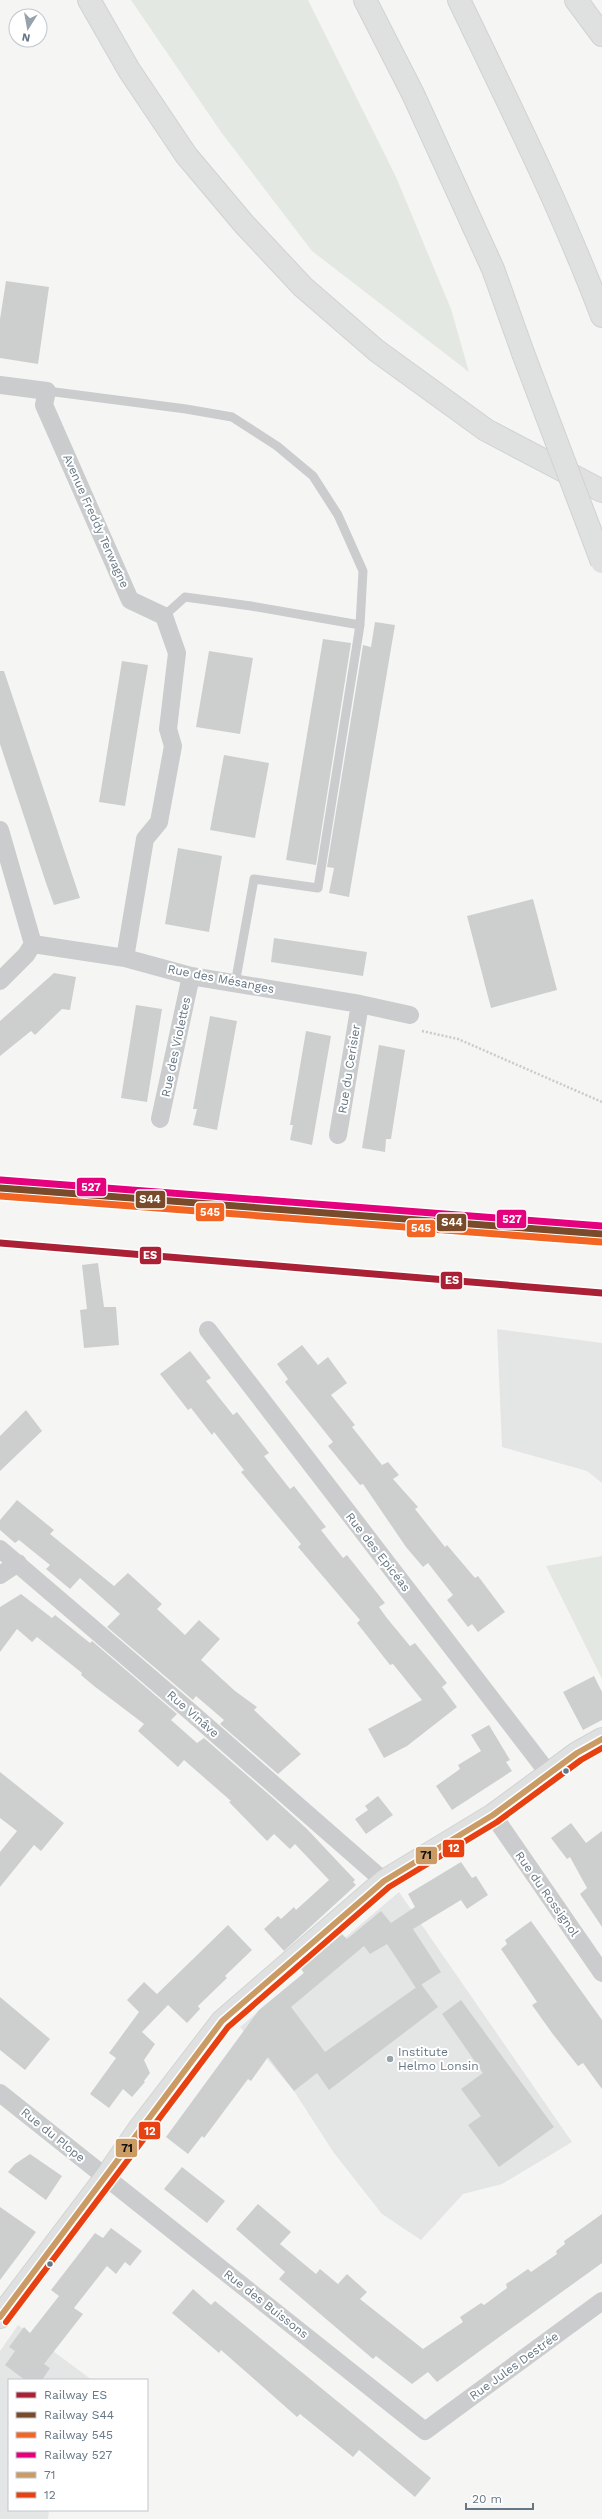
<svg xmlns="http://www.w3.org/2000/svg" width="602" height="2519" font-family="'Work Sans',sans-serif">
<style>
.built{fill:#e4e5e5}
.green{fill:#e4e8e2}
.building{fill:#cdcfcf}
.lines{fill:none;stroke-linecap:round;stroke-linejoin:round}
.secondary-casing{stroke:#d2d3d4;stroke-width:24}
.highway-casing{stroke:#d1d2d2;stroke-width:24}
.path{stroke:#c9caca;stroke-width:2.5;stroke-dasharray:2 2;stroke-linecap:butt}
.lane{stroke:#cacccd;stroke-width:9}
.street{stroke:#cacccd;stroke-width:18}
.secondary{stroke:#dfe0e0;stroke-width:22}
.highway{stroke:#dfe0e0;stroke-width:22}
.highway-bridge-casing{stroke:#d1d2d2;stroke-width:24;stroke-linecap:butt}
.highway-bridge{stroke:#dfe0e0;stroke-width:22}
.bus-1-casing{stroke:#fff;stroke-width:9}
.bus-2-casing{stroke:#fff;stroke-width:9}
.bus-1{stroke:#cb9b66;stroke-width:6}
.bus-2{stroke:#e74011;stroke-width:6}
.rail-1-casing{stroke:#fff;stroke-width:10}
.rail-2-casing{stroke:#fff;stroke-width:10}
.rail-3-casing{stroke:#fff;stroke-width:10}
.rail-4-casing{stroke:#fff;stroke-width:10}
.rail-1{stroke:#aa2135;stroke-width:7}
.rail-2{stroke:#7a4b2a;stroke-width:7}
.rail-3{stroke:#f26522;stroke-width:7}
.rail-4{stroke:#e5007d;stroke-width:7}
.bus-dot{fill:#657684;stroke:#fff;stroke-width:1.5}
.poi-dot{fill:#97a2ab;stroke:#fff;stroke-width:1.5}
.labels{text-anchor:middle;stroke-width:4;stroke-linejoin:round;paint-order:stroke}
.street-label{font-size:12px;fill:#657684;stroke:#fff}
.poi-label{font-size:12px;fill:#657684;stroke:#fff;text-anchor:start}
.line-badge{stroke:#fff;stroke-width:1.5}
.badge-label{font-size:11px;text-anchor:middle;font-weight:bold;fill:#fff}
.pale-badge-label{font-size:11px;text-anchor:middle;font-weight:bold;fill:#111}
</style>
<rect width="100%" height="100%" fill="#f5f5f4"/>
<path class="built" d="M497,1329L602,1343V1483L587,1471L502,1447Z
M399,1892L572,2142L502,2184L463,2194L421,2240L382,2214L334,2153L294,2091L240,2027Z
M18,2325L92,2380H9V2510H49L48,2519H0V2351Z"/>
<path class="green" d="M131,0H308L396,177L451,309L469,372L312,251L221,132Z
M602,1556V1679L546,1566Z"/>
<path class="building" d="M6,281L49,287L38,364L0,358V319Z
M375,622L395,625L349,897L329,893L334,868L327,867L363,645L371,647Z
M323,639L351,643L316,865L286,860Z
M209,651L253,658L240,734L196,727Z
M122,661L148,665L125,806L99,802Z
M0,671H4L80,898L54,905L46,883L0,744Z
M224,755L269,763L255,838L210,830Z
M178,848L222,856L209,932L165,924Z
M533,899L557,990L491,1008L467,916Z
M274,938L367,952L363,976L271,962Z
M54,973L76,977L70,1010L62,1009L35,1035L31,1031L0,1056V1021Z
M136,1005L162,1009L147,1102L121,1098Z
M210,1016L237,1021L217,1130L193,1125L197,1109H193Z
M306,1031L331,1036L312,1145L290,1140L293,1125H290Z
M379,1045L405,1050L391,1139H386L385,1152L362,1148Z
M98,1263L104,1307H116L119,1345L84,1348L80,1310L87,1309L82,1265Z
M302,1345L318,1365L328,1357L347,1383L331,1395L355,1425L352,1427L382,1465L388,1462L399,1475L393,1479L418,1507L415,1509L445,1547L447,1545L475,1578L478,1576L505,1612L478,1632L472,1624L468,1627L447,1600L453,1595L428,1563L423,1567L406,1547L363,1484L360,1485L328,1446L333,1442L285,1382L288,1379L277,1364Z
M190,1351L211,1378L206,1381L233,1415L237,1412L269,1453L264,1456L290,1489L294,1486L326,1527L321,1530L343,1558L347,1555L385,1603L379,1607L386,1617L410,1646L415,1643L447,1683L442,1687L457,1707L407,1746L384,1758L368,1729L422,1700L393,1664L390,1665L357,1623L360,1620L298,1547L301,1544L241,1472L244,1470L214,1432L212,1435L191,1408L188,1410L160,1374Z
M26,1410L42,1431L0,1471V1436Z
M17,1500L54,1530L50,1534L114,1586L128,1573L162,1604L157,1609L185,1635L199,1620L220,1639L201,1660L235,1691L257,1707L254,1710L301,1754L278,1774L220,1724L224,1720L196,1696L193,1700L107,1627L120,1614L80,1578L70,1589L46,1569L50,1565L19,1540L15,1543L0,1530V1520Z
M21,1594L52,1618L55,1615L90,1643L92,1641L177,1714L171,1720L197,1743L204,1738L273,1798L307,1829L355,1880L353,1882L356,1885L284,1951L264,1929L278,1916L281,1919L294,1907L296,1910L329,1880L295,1844L290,1849L274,1834L267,1841L229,1802L231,1801L184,1760L178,1767L138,1731L144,1724L94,1686L81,1675L82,1673L37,1637L32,1642L17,1629L0,1652V1607Z
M594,1676L602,1692V1720L583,1730L563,1692Z
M489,1725L510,1760L506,1762L512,1771L452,1810L436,1786L460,1769L458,1765L481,1751L471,1735Z
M0,1772L64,1823L41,1851L34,1845L0,1887V1852L17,1831L0,1818Z
M378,1796L393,1815L366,1834L355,1819L368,1810L365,1806Z
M571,1823L586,1843L602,1831V1927L580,1894L587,1888L570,1857L567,1859L551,1838Z
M461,1862L472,1878L476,1876L488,1895L467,1909L461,1900L413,1929L441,1972L416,1988L387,1944L370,1954L364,1946L291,2007L325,2052L421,1984L438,2007L329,2090L317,2073L294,2091L268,2057L251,2081L248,2079L204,2138L202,2136L188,2154L166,2137L259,2010L304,1973L301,1969L342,1934L347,1939L381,1911L391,1923L415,1907L408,1894Z
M531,1921L602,2020V2089L583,2063L578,2066L552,2033L532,2005L537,2002L501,1949L507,1944L505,1940Z
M228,1925L252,1950L225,1976L227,1978L198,2006L200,2009L187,2023L168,2005L142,2032L155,2044L144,2060L150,2073L144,2081L145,2082L132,2097L123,2089L109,2108L90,2094L116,2058L109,2053L139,2012L127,2000L144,1982L157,1994Z
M0,1997L50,2039L25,2070L0,2050Z
M461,2000L554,2127L499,2167L468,2125L481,2116L461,2089L483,2073L442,2014Z
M30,2154L62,2176L46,2200L8,2172L15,2164Z
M182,2167L225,2201L207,2223L164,2189Z
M258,2204L291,2232L280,2244L316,2274L320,2269L338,2284L347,2274L367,2292L360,2299L423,2349L463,2322L460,2317L481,2303L484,2305L507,2288L506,2284L528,2269L531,2272L557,2254L556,2251L565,2244L564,2241L602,2214V2263L437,2382L428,2372L412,2384L376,2356L373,2359L279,2279L285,2272L236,2229Z
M0,2207L36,2232L0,2280Z
M111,2228L142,2251L130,2266L125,2262L116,2274L107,2266L74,2308L83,2314L44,2364L50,2368L42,2380H25L5,2365L15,2351L9,2347L24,2327L30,2333L59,2296L51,2290L95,2233L103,2238Z
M193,2289L211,2305L215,2301L431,2478L415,2497L359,2450L353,2457L300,2414L297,2417L221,2350L219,2353L172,2313Z"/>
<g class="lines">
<g class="secondary-casing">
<path id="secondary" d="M0,2317L106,2177L139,2129L222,2021L384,1881L493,1815L577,1753L602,1739"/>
</g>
<g class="highway-casing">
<path id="highway" d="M89,0L129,70L186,155L244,224L303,287L377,351L486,430L602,491
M365,0L413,94L493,269L523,353
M459,0C509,104 561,208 602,316
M576,0L602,35"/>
</g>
<path class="path" d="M422,1031L458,1039L602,1102"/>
<path class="lane" d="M47,391L186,409L232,417L277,446L313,476L338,515L363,571L360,625L318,888L254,879L235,984
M164,616L185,597L251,606L360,625"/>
<path class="street" d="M0,385L47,391L44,405L130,600L164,616L177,653L168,729L173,746L159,822L145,839L125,958
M0,830L33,944L26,955L0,981
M33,944L125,958L191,976L360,1004L410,1015
M160,1119L191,976
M338,1135L360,1004
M208,1330L549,1774
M0,1549L186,1708L384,1881
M0,1575L18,1563
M493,1815L602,1973
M0,2093L425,2431L602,2301"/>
<use href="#secondary" class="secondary"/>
<use href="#highway" class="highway"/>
<g class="highway-bridge-casing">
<path id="highway-bridge" d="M523,353L602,562"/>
</g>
<use href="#highway-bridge" class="highway-bridge"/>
<g class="bus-1-casing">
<path id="bus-1" d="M0,2317L222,2021L384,1881L493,1815L577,1753L602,1739"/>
</g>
<g class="bus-2-casing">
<path id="bus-2" d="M6,2322L228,2027L389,1887L497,1822L581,1760L602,1748"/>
</g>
<use href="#bus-1" class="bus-1"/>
<use href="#bus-2" class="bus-2"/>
<g class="rail-1-casing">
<path id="rail-1" d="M0,1243L602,1293"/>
</g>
<g class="rail-2-casing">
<path id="rail-2" d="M0,1188L602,1234"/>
</g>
<g class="rail-3-casing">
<path id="rail-3" d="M0,1196L601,1242"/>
</g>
<g class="rail-4-casing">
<path id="rail-4" d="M1,1180L602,1226"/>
</g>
<use href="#rail-1" class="rail-1"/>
<use href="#rail-2" class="rail-2"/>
<use href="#rail-3" class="rail-3"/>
<use href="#rail-4" class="rail-4"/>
</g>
<g class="bus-dot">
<circle cx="566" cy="1771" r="3.5"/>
<circle cx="50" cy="2264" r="3.5"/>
</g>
<circle class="poi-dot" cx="390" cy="2059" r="4"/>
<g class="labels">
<g class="street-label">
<text transform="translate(96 521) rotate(66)" y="4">Avenue Freddy Terwagne</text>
<text transform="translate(221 979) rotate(11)" y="4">Rue des Mésanges</text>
<text transform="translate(176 1047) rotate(-78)" y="4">Rue des Violettes</text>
<text transform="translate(349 1069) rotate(-81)" y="4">Rue du Cerisier</text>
<text transform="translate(378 1552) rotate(52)" y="4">Rue des Epicéas</text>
<text transform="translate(193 1714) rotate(41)" y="4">Rue Vinâve</text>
<text transform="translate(547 1894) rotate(55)" y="4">Rue du Rossignol</text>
<text transform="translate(53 2135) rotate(39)" y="4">Rue du Plope</text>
<text transform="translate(266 2304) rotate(38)" y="4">Rue des Buissons</text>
<text transform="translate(514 2366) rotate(-36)" y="4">Rue Jules Destrée</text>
</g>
<g class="poi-label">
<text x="398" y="2056">Institute<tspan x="398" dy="14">Helmo Lonsin</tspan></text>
</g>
</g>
<g class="line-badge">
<rect x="76" y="1177" width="31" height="20" rx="4" fill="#e5007d"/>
<rect x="135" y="1190" width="31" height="19" rx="4" fill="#7a4b2a"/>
<rect x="195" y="1202" width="30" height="20" rx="4" fill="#f26522"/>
<rect x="496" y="1209" width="31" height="20" rx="4" fill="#e5007d"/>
<rect x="436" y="1213" width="31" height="19" rx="4" fill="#7a4b2a"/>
<rect x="406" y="1219" width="30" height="19" rx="4" fill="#f26522"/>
<rect x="139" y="1246" width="23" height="19" rx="4" fill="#aa2135"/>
<rect x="440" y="1271" width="23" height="19" rx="4" fill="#aa2135"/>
<rect x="442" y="1839" width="23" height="19" rx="4" fill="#e74011"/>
<rect x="415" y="1846" width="23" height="19" rx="4" fill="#cb9b66"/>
<rect x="138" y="2121" width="23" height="19" rx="4" fill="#e74011"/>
<rect x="115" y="2138" width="23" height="20" rx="4" fill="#cb9b66"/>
</g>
<g class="badge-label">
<text x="91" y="1191">527</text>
<text x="150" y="1203">S44</text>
<text x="210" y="1216">545</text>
<text x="512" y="1223">527</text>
<text x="452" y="1226">S44</text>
<text x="421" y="1232">545</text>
<text x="150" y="1259">ES</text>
<text x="452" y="1284">ES</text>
<text x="454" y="1852">12</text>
<text x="150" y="2135">12</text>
</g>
<g class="pale-badge-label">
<text x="426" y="1859">71</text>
<text x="127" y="2152">71</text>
</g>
<rect x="8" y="2379" width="140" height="132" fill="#ffffff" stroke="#c1c8ce"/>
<rect x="16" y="2392" width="20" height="6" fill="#aa2135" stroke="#c1c8ce"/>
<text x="44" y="2399" font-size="12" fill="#657684">Railway ES</text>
<rect x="16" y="2412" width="20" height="6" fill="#7a4b2a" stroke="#c1c8ce"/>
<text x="44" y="2419" font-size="12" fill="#657684">Railway S44</text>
<rect x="16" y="2432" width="20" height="6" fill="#f26522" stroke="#c1c8ce"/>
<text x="44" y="2439" font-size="12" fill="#657684">Railway 545</text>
<rect x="16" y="2452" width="20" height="6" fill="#e5007d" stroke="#c1c8ce"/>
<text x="44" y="2459" font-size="12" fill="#657684">Railway 527</text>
<rect x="16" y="2472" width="20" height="6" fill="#cb9b66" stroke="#c1c8ce"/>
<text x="44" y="2479" font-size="12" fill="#657684">71</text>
<rect x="16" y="2492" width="20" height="6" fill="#e74011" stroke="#c1c8ce"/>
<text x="44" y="2499" font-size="12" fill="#657684">12</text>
<g transform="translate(28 28) rotate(191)"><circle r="19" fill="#ffffff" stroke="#c1c8ce"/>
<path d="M0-3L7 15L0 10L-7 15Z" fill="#97a2ab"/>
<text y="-6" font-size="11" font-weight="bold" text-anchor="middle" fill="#657684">N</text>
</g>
<path d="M466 2503v6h67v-6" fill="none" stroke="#657684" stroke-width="2"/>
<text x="472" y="2503" font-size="12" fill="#657684" stroke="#ffffff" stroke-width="3" paint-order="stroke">20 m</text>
</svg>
